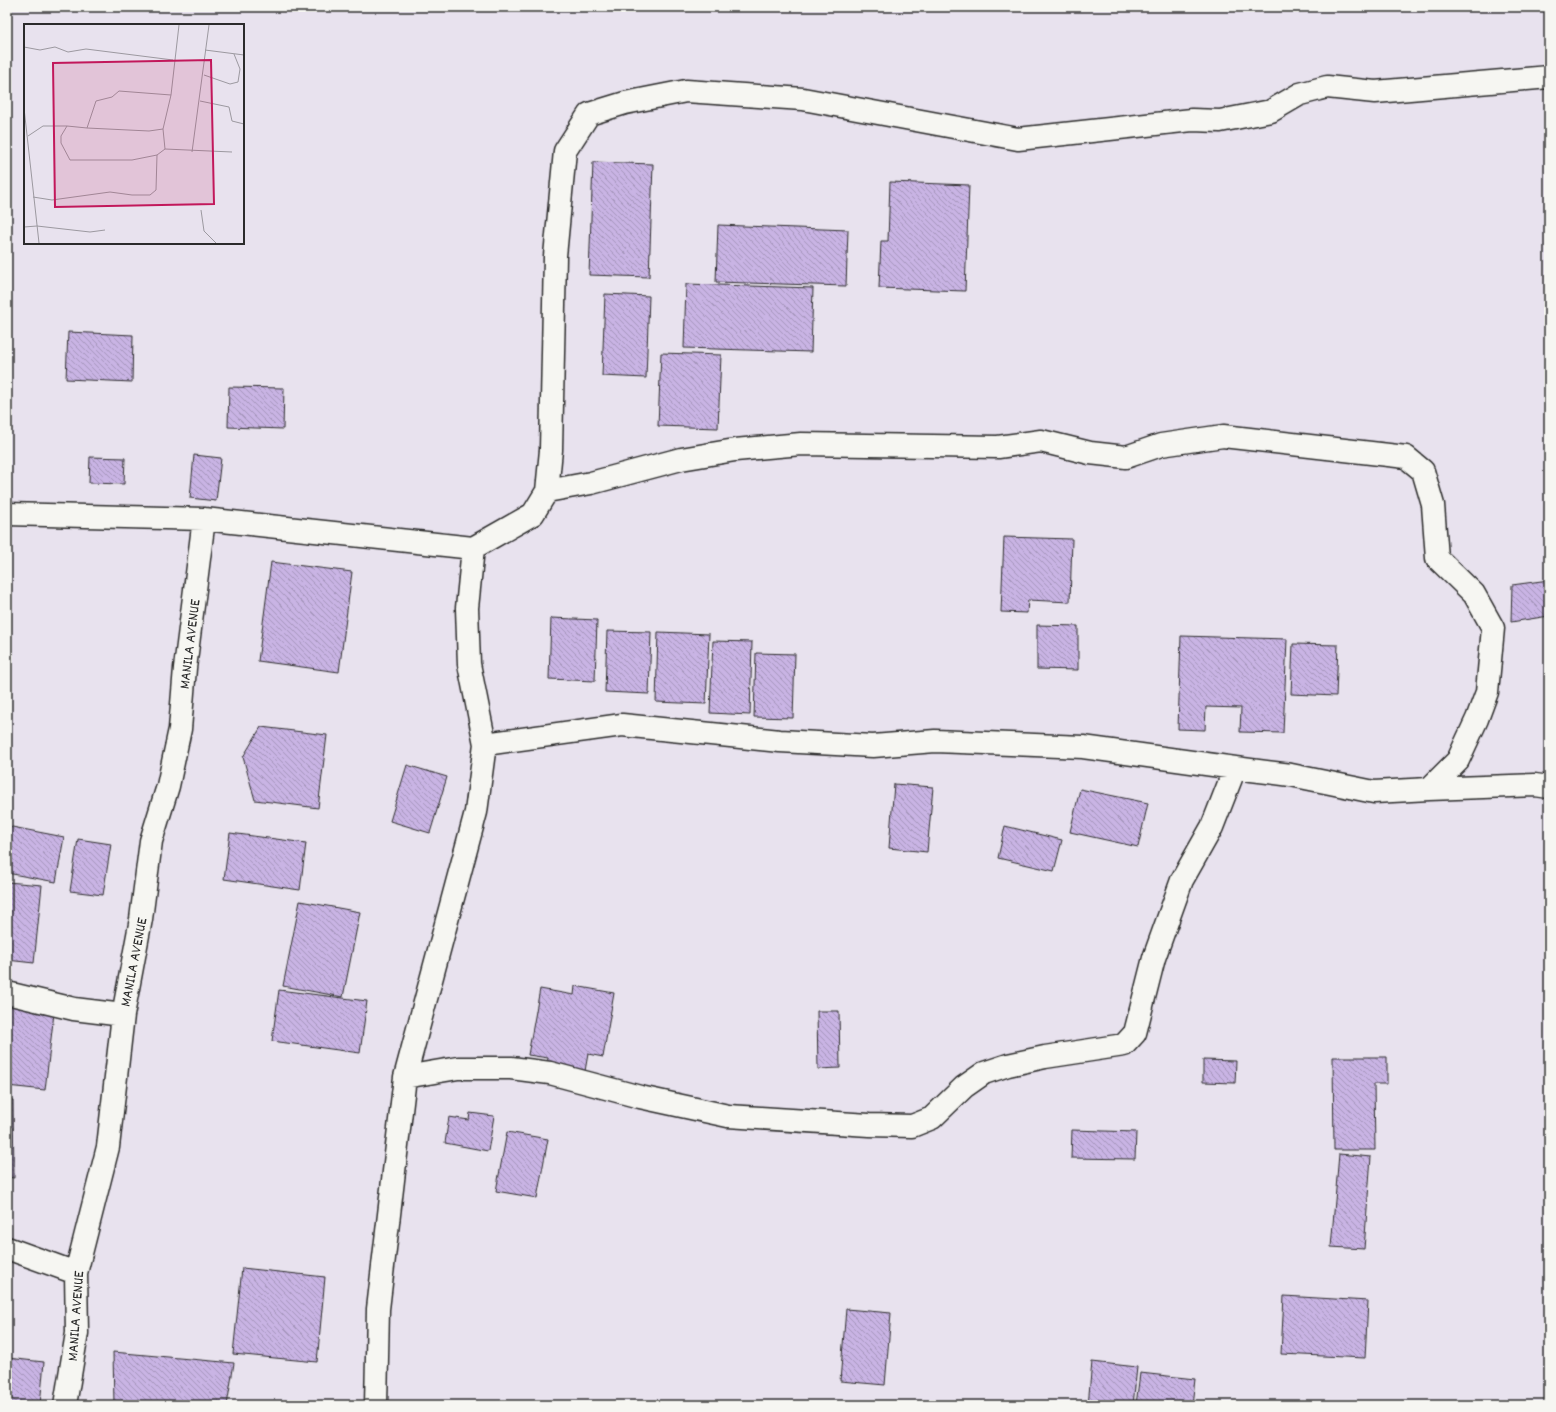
<svg xmlns="http://www.w3.org/2000/svg" width="1556" height="1412" font-family="Dekko,sans-serif">
<style>
.building{fill:url(#building-back-hatch);stroke:#2b2b2b}
.lines{fill:none;stroke-linecap:round;stroke-linejoin:round}
.minor-casing{stroke:#2b2b2b;stroke-width:25}
.minor{stroke:#f6f6f2;stroke-width:22}
.labels{text-anchor:middle;stroke-width:3;stroke-linejoin:round;paint-order:stroke}
.street-label{font-size:15px;fill:#2b2b2b;stroke:#f6f6f2}
.inset-road{fill:none;stroke:#9c99a0;stroke-width:1}
.view{fill:#c2185b;fill-opacity:0.15;stroke:#c2185b;stroke-width:2}
.inset-edge{fill:none;stroke:#2b2b2b;stroke-width:2}
</style>
<defs>
<pattern id="building-back-hatch" width="6" height="6" patternUnits="userSpaceOnUse"><rect width="6" height="6" fill="#c9b4e4"/><path d="M-1 5l2 2M0 0l6 6M5-1l2 2" fill="none" stroke="#a393b9"/></pattern>
</defs>
<rect width="100%" height="100%" fill="#e8e2ee"/>
<filter id="ink" filterUnits="userSpaceOnUse"><feTurbulence type="fractalNoise" baseFrequency=".025" numOctaves="2"/><feDisplacementMap in="SourceGraphic" scale="8" xChannelSelector="R" yChannelSelector="G"/><feConvolveMatrix kernelMatrix="1 2 1 2 8 2 1 2 1" color-interpolation-filters="sRGB"/></filter>
<g filter="url(#ink)">
<path class="building" d="M593,162L653,164L649,277L589,275Z
M890,182L969,185L965,291L879,288L881,241H888Z
M718,225L848,230L846,286L716,282Z
M686,284L813,288L811,352L684,348Z
M605,294L649,296L646,378L602,376Z
M68,332L133,335L132,382L66,379Z
M661,353L721,355L718,428L658,426Z
M229,387L284,388L283,429L228,427Z
M194,455L221,458L216,501L190,498Z
M90,457L125,458L124,484L89,483Z
M1004,537L1072,539L1070,602L1028,600L1027,613L1001,612Z
M271,562L352,572L339,672L258,661Z
M1549,580V616L1511,622L1512,585Z
M551,618L597,620L595,681L549,679Z
M1037,625L1078,626V670L1037,669Z
M607,631L651,632L649,694L605,692Z
M658,632L709,634L706,704L656,702Z
M1181,636L1287,639L1283,733L1240,732L1241,708L1206,707L1205,730L1178,729Z
M713,641L752,642L750,715L710,713Z
M1293,644L1338,645L1336,696L1291,694Z
M756,653L795,654L793,718L754,717Z
M261,727L327,735L318,808L255,800L243,757Z
M407,765L447,777L430,833L390,821Z
M894,784L933,787L927,852L889,848Z
M1080,789L1148,803L1138,847L1070,832Z
M7,826L64,837L56,882L7,873Z
M1005,826L1062,840L1054,871L998,858Z
M230,833L306,843L300,890L224,879Z
M78,839L111,844L103,895L70,891Z
M7,882L42,885L34,963L7,960Z
M300,901L360,912L343,997L283,986Z
M575,986L614,993L603,1057L588,1054L585,1071L547,1065L548,1058L528,1055L540,989L574,995Z
M279,990L367,1001L360,1053L272,1041Z
M7,1004L54,1013L45,1090L7,1086Z
M817,1011H839L840,1068L818,1069Z
M1333,1057H1387V1084H1374L1375,1150H1334Z
M1203,1060L1236,1061L1235,1083L1203,1082Z
M7,1100H13L14,1178L7,1177Z
M470,1113L494,1116L488,1151L445,1143L449,1117L469,1120Z
M1072,1130L1136,1132L1135,1159L1071,1158Z
M507,1132L548,1139L537,1198L496,1191Z
M1339,1154L1371,1157L1364,1249L1331,1247Z
M242,1268L325,1277L317,1362L233,1354Z
M1284,1296L1368,1301L1365,1358L1281,1354Z
M846,1309L891,1313L885,1385L840,1381Z
M113,1352L234,1363L227,1405H114Z
M7,1358L44,1362L40,1405L7,1403Z
M1092,1362L1137,1367L1133,1405H1088Z
M1140,1373L1195,1379L1192,1405H1136Z"/>
<g class="lines">
<g class="minor-casing">
<path id="minor" d="M7,514L204,519L473,548L533,514L547,491L551,450L555,256L565,151L589,114L625,103L686,91L803,99L1018,139L1192,120L1220,121L1271,111L1300,94L1327,87L1375,92L1549,77
M485,744L622,725L780,741L873,746L935,741L1083,747L1235,768
M1429,789L1535,785L1549,787
M7,993L74,1009L123,1015
M405,1077L458,1068H511L550,1073L640,1097L728,1116L869,1125L912,1126L932,1118L964,1087L984,1073L1008,1065L1045,1057L1124,1045L1135,1033L1154,958L1182,880L1212,827L1235,768L1291,775L1374,792L1429,789L1458,760L1477,719L1487,692L1493,628L1474,594L1437,558L1433,505L1423,471L1406,457L1223,436L1161,445L1126,457L1090,453L1041,441L998,447L801,444L735,450L681,459L591,483L547,491
M7,1248L76,1273
M65,1405L77,1333L76,1273L108,1147L123,1015L141,919L151,841L168,786L180,729L185,668L204,519
M376,1405L378,1309L405,1077L476,812L485,744L469,664L467,608L473,548"/>
</g>
<use href="#minor" class="minor"/>
</g>
</g>
<g class="labels">
<g class="street-label">
<text transform="translate(189 644) rotate(-83)" y="5">MANILA AVENUE</text>
<text transform="translate(133 962) rotate(-79)" y="5">MANILA AVENUE</text>
<text transform="translate(75 1316) rotate(-86)" y="5">MANILA AVENUE</text>
</g>
</g>
<g transform="translate(24 24)">
<rect width="220" height="220" fill="#e8e2ee"/>
<path class="inset-road" d="M0,23L16,26L31,23L44,28L62,25L149,36M181,26L220,31M180,51L206,60L214,58L216,45L210,30M176,77L205,83L208,97L220,100M0,84L15,219M63,104L125,107L139,105M4,112L19,102H43M141,125L139,105L147,71L155,1M168,128L185,1M133,131L108,136H46L37,119V112L43,102L63,104L72,77L88,73L95,67L147,71M9,173L28,176L86,168L108,171H126L132,166L133,131L141,125L208,128M177,186L180,207L192,219M0,203L13,202L66,208L81,206"/>
<path class="view" d="M187,36L190,180L31,183L29,39Z"/>
<rect width="220" height="220" class="inset-edge"/>
</g>
<rect width="1556" height="1412" fill="none" stroke="#f6f6f2" stroke-width="24"/>
<rect x="12" y="12" width="1532" height="1388" fill="none" stroke="#2b2b2b" stroke-width="1.5" filter="url(#ink)"/>
</svg>
